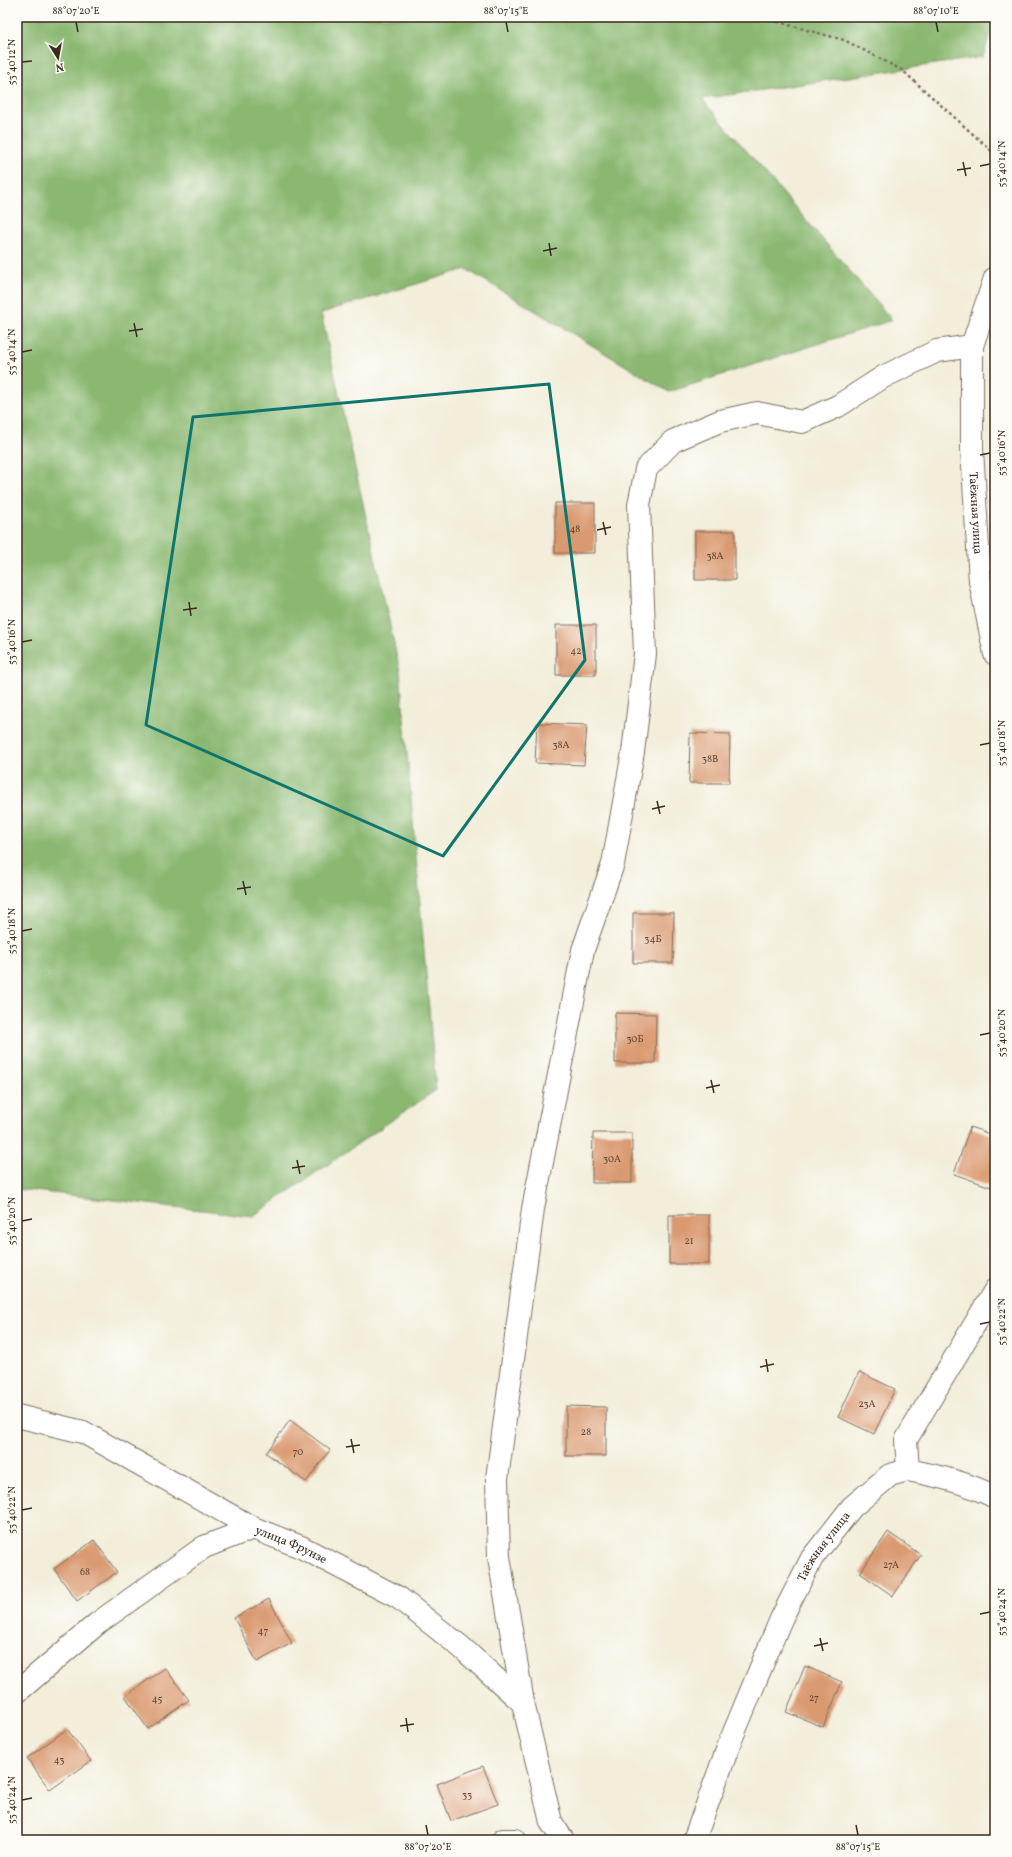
<svg xmlns="http://www.w3.org/2000/svg" width="1012" height="1857" font-family="Vollkorn,serif">
<style>
.forest{fill:#8ab871;stroke:#627148}
.building{fill:#da9a71}
.lines{fill:none;stroke-linecap:round;stroke-linejoin:round}
.minor-casing{stroke:#7b6f60;stroke-width:24}
.path{stroke:#7b6f60;stroke-width:2.5;stroke-dasharray:3 3;stroke-linecap:butt}
.minor{stroke:#fff;stroke-width:22}
.marked{fill:none;stroke:#0f766e;stroke-width:3;stroke-linejoin:round}
.ticks{fill:none;stroke:#3b2a1e;stroke-width:1.5}
.labels{text-anchor:middle;stroke-width:3;stroke-linejoin:round;paint-order:stroke}
.number-label{font-size:10px;fill:#634633}
.street-label{font-size:12px;fill:#3b2a1e;stroke:#fdfcf7}
.neatline{fill:none;stroke:#3b2a1e;stroke-width:1.5}
.ticks-label{font-size:10px;text-anchor:middle;fill:#3b2a1e}
</style>
<rect width="100%" height="100%" fill="#fdfcf7"/>
<filter id="ink" filterUnits="userSpaceOnUse"><feTurbulence type="fractalNoise" baseFrequency=".025" numOctaves="2"/><feDisplacementMap in="SourceGraphic" scale="8" xChannelSelector="R" yChannelSelector="G"/><feConvolveMatrix kernelMatrix="1 2 1 2 8 2 1 2 1" color-interpolation-filters="sRGB"/></filter>
<filter id="wash" filterUnits="userSpaceOnUse"><feTurbulence type="fractalNoise" baseFrequency=".012" numOctaves="4" result="noise"/><feDisplacementMap in="SourceGraphic" scale="16" xChannelSelector="R" yChannelSelector="G"/><feGaussianBlur stdDeviation="0.9" result="paint"/><feColorMatrix in="noise" values="0 0 0 0 0 0 0 0 0 0 0 0 0 0 0 0 0 1.4 0 .05"/><feComposite in="paint" operator="in"/></filter>
<g filter="url(#wash)">
<rect width="100%" height="100%" fill="#f2eeda"/>
<path class="forest" d="M17,17H995L983,57L702,99L892,320L669,392L466,269L321,313L400,671L436,1090L253,1216L17,1189Z"/>
<g id="blocks">
<path class="building" d="M555,503H595V553H555Z
M695,531H735V580H695Z
M556,625H596V675H556Z
M537,723L587,725L584,765L535,763Z
M690,733L730,734L729,783H689Z
M633,913H674L673,963H633Z
M615,1013L656,1014L655,1063H615Z
M970,1127L995,1136V1176L991,1187L954,1174Z
M593,1133H632V1183H592Z
M669,1215H709V1264H669Z
M859,1372L895,1389L874,1434L838,1417Z
M566,1406L606,1407V1456H566Z
M290,1420L330,1450L306,1482L266,1453Z
M888,1532L921,1555L893,1596L860,1573Z
M94,1540L117,1572L77,1601L54,1569Z
M269,1599L292,1643L257,1662L234,1618Z
M805,1666L842,1682L823,1727L786,1712Z
M165,1668L189,1700L148,1729L125,1696Z
M67,1729L91,1761L50,1790L27,1758Z
M483,1766L498,1804L451,1821L437,1784Z"/>
</g>
</g>
<g filter="url(#ink)">
<use href="#blocks" fill-opacity="0" stroke="#7b6f60" stroke-width="1"/>
<g class="lines">
<g class="minor-casing">
<g id="minor">
<path id="s1" d="M995,278L972,346V449L980,581L995,654"/>
<path d="M17,1416L83,1432L253,1528"/>
<path d="M908,1470C938,1476 968,1483 995,1497"/>
<path id="s2" d="M17,1692L98,1623L204,1547L253,1528L301,1547L399,1598L461,1647L523,1703"/>
<path d="M503,1840H515"/>
<path d="M563,1840L551,1822L523,1703L499,1557L497,1479L533,1209L583,950L613,864L633,752L645,654L639,505L646,469L673,441L720,421L757,413L802,422L838,406L883,377L937,351L972,346"/>
<path id="s3" d="M694,1840L730,1742L781,1619L812,1558L852,1507L890,1475L908,1470L906,1440L995,1290"/>
</g>
</g>
<path class="path" d="M760,17L844,40L902,70L995,154"/>
<use href="#minor" class="minor"/>
</g>
</g>
<path class="marked" d="M549,384L585,660L443,856L146,725L193,417Z"/>
<path class="ticks" d="M76,22L78,32M506,22L508,32M936,22L938,32M22,62L32,61M963,162L966,176M980,166L990,164M957,170L971,168M549,243L551,256M543,251L557,248M134,323L137,337M129,331L143,329M22,352L32,350M980,455L990,453M603,522L606,535M597,530L611,527M189,602L191,616M183,610L197,608M22,642L32,640M980,745L990,743M657,801L660,814M652,809L665,806M243,881L246,895M237,889L251,887M22,931L32,929M980,1035L990,1033M711,1080L714,1093M706,1088L720,1085M297,1160L300,1174M292,1168L305,1166M22,1221L32,1219M980,1324L990,1322M766,1359L768,1372M760,1367L774,1364M351,1439L354,1453M346,1447L360,1445M22,1510L32,1508M980,1614L990,1612M820,1638L823,1651M814,1646L828,1643M406,1718L408,1732M400,1726L414,1724M22,1800L32,1798M426,1825L428,1835M856,1825L858,1835"/>
<g class="labels">
<g class="number-label">
<text x="575" y="532">48</text>
<text x="715" y="559">38А</text>
<text x="576" y="654">42</text>
<text x="561" y="748">38А</text>
<text x="710" y="762">38В</text>
<text x="653" y="942">34Б</text>
<text x="635" y="1042">30Б</text>
<text x="612" y="1162">30А</text>
<text x="689" y="1244">21</text>
<text x="867" y="1407">23А</text>
<text x="586" y="1435">28</text>
<text x="298" y="1455">70</text>
<text x="891" y="1568">27А</text>
<text x="85" y="1575">68</text>
<text x="263" y="1634">47</text>
<text x="814" y="1701">27</text>
<text x="157" y="1702">45</text>
<text x="59" y="1763">43</text>
<text x="467" y="1798">33</text>
</g>
<g class="street-label">
<text dy="4" stroke="none"><textPath href="#s1" startOffset="239">Таёжная улица</textPath></text>
<text dy="4" stroke="none"><textPath href="#s2" startOffset="331">улица Фрунзе</textPath></text>
<text dy="4" stroke="none"><textPath href="#s3" startOffset="322">Таёжная улица</textPath></text>
</g>
</g>
<rect width="1012" height="1857" fill="none" stroke="#fdfcf7" stroke-width="44"/>
<g transform="translate(58 58) rotate(169)" stroke="#fdfcf7" stroke-width="3" paint-order="stroke">
<path d="M0-3L7 15L0 10L-7 15Z" fill="#3b2a1e"/>
<text y="-6" font-size="11" font-weight="bold" text-anchor="middle" fill="#3b2a1e">N</text>
</g>
<rect x="22" y="22" width="968" height="1813" class="neatline"/>
<g class="ticks-label">
<text x="76" y="14">88°07'20"E</text>
<text x="506" y="14">88°07'15"E</text>
<text x="936" y="14">88°07'10"E</text>
<text transform="translate(11 62) rotate(-90)" y="4">53°40'12"N</text>
<text transform="translate(1001 164) rotate(-90)" y="4">53°40'14"N</text>
<text transform="translate(11 352) rotate(-90)" y="4">53°40'14"N</text>
<text transform="translate(1001 453) rotate(-90)" y="4">53°40'16"N</text>
<text transform="translate(11 642) rotate(-90)" y="4">53°40'16"N</text>
<text transform="translate(1001 743) rotate(-90)" y="4">53°40'18"N</text>
<text transform="translate(11 931) rotate(-90)" y="4">53°40'18"N</text>
<text transform="translate(1001 1033) rotate(-90)" y="4">53°40'20"N</text>
<text transform="translate(11 1221) rotate(-90)" y="4">53°40'20"N</text>
<text transform="translate(1001 1322) rotate(-90)" y="4">53°40'22"N</text>
<text transform="translate(11 1510) rotate(-90)" y="4">53°40'22"N</text>
<text transform="translate(1001 1612) rotate(-90)" y="4">53°40'24"N</text>
<text transform="translate(11 1800) rotate(-90)" y="4">53°40'24"N</text>
<text x="428" y="1850">88°07'20"E</text>
<text x="858" y="1850">88°07'15"E</text>
</g>
</svg>
